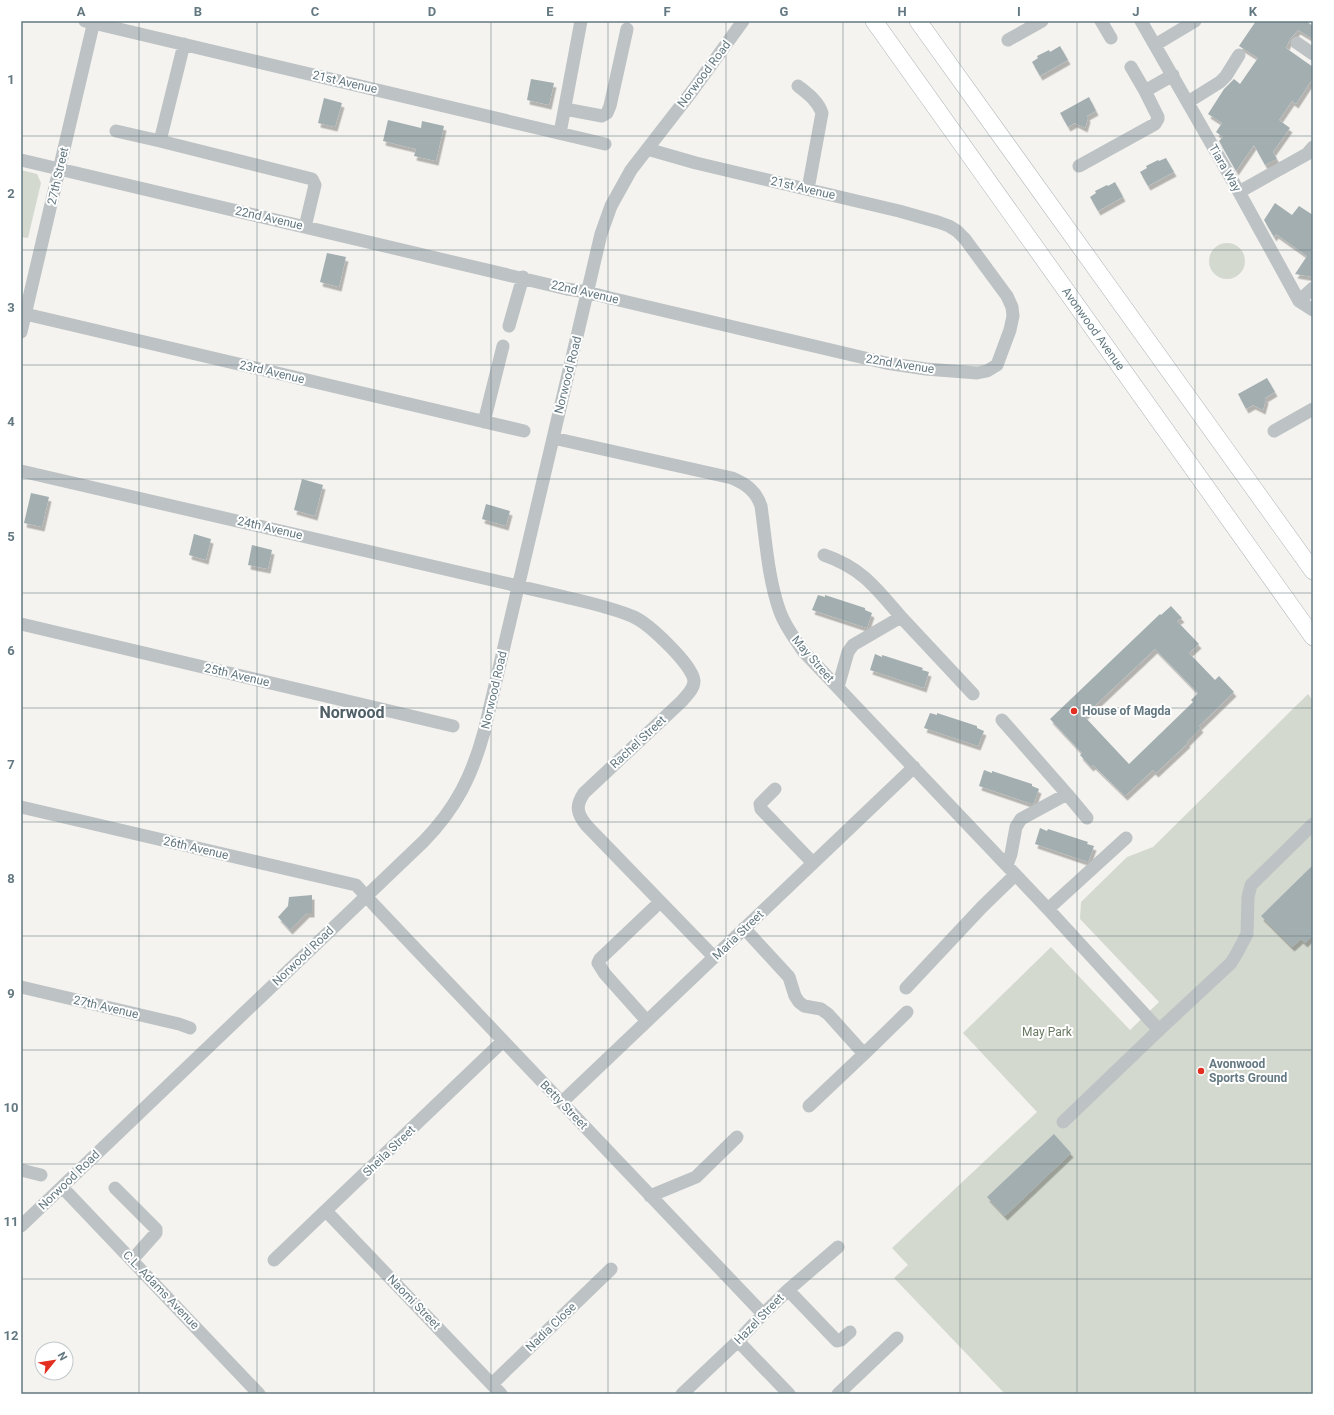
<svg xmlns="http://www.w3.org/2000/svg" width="1334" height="1415" font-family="Roboto,sans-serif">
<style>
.green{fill:#d4d9cf}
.building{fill:#a3aeb1;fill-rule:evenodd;filter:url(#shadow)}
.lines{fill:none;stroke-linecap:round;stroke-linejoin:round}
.major-casing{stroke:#aeb4b7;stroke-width:18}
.minor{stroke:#bdc2c4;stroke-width:13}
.major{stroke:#fff;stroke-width:17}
.grid{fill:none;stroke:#637881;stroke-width:1;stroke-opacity:0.55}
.poi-dot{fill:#e22f21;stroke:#fff;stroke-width:1.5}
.labels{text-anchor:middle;stroke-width:4;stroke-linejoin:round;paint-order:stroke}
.street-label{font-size:12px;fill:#637881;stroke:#fff}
.poi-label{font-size:12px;font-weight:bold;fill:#637881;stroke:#fff;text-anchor:start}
.park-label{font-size:12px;fill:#697861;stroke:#fff}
.district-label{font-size:16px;font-weight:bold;fill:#506066;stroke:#fff}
.neatline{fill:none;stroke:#637881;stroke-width:1.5}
.grid-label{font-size:13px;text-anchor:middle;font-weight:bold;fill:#637881}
</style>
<defs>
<filter id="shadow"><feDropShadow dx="2.5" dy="4.5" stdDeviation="0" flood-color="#0004"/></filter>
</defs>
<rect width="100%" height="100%" fill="#f4f3ef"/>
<path class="green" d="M21,170L37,174L41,183L28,238L21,237Z
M1209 261a18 18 0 1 1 36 0a18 18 0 1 1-36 0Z
M1308,694L1313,701V1394H1005L894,1278L908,1265L892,1248L1037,1112L963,1033L1051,947L1130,1030L1159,1002L1080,919L1081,902L1127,857L1153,847Z"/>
<path class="building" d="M1256,21H1306L1313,26V39L1298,30L1290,39L1286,48L1313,67V78L1296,104L1292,101L1279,120L1290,128L1273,152L1277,159L1265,165L1254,145L1236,171L1219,141L1223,137L1216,132L1222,123L1208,114L1224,89L1234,79L1240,84L1258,58L1239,46Z
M1060,46L1068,60L1040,76L1032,62L1038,58L1037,56L1049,50L1050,52Z
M531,79L554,83L549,105L527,100Z
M1089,97L1096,111L1087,116L1088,118L1085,128L1075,123L1068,127L1060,113Z
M324,98L342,103L335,127L318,123Z
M388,120L421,128L422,121L444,126L436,161L414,156L416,149L383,141Z
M1166,158L1174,172L1148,186L1140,172L1147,168L1146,166L1158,160L1159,161Z
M1115,182L1123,197L1098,211L1090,197L1096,193L1095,191L1107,185L1108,186Z
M1275,203L1292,215L1299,206L1313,215V277L1295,274L1307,256L1276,234L1274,237L1264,220Z
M327,253L346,257L339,287L320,282Z
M1267,378L1275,392L1265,398L1266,399L1263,410L1253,405L1246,409L1238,394Z
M302,479L323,485L315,516L294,510Z
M31,493L49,497L42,527L24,523Z
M486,504L510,511L506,526L482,519Z
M194,534L211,539L206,560L189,555Z
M252,545L272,550L268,569L248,565Z
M818,595L825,597V595L865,608V610L872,613L867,628L812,610Z
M1171,606L1182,618L1177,621L1199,644L1189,653L1215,680L1219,676L1234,692L1199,726L1201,728L1187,742L1188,743L1156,773L1153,770L1125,796L1093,765L1091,767L1080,755L1082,753L1050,719L1160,614L1161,615ZM1155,649L1198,693L1191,700L1193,702L1129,764L1084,716Z
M875,654L882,657V655L923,668L922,670L929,672L924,688L870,670Z
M930,713L937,715V713L977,726V728L984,731L978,746L924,728Z
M984,770L992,773V771L1032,784V786L1039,789L1034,803L1032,804L979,786Z
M1040,828L1047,831L1048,829L1088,842L1087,844L1094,846L1089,860L1088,862L1035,844Z
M1313,865V935L1305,943L1301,939L1292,947L1261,916Z
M312,895V913H307L290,930L278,917L288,906L289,897Z
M1054,1134L1071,1153L1005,1216L987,1197Z"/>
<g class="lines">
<g class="major-casing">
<g id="major">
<path id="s1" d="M874,21L1313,637"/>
<path d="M918,21L1313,571"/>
</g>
</g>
<path class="minor" d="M85,21L605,144
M1101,21L1111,38
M1141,21L1239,192L1299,301L1313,310
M1008,40L1042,21
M1297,43L1313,54
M184,44L160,141L312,179L315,185L305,227
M1155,45L1195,21
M1131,67L1145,91
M798,86C808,94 818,101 822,113L808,189
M1188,102L1220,82L1226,76L1239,55
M565,109L602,116L607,113L610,106L627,29
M116,131L160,141
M560,133L581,21
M21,160L567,289L587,292L606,297L886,363L926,369L977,373L987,371L997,365L1010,330L1013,316L1012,307L1007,296L965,239L957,231L949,226L938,222L899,211L696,163L647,149
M1079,166L1155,124L1158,119V117L1145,91L1173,75
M1239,192L1307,154L1313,147
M1299,301L1313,288
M21,313L524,431
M509,326L523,277
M21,332L94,21
M484,422L503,346
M1274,431L1313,409
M553,438L732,478C746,484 756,491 761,506C766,541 768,579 780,612C785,626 795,639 803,651L1048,909L1159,1030L1231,963L1237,953L1247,934L1248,897L1251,885L1313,824
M21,471L561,596C586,602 611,607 634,617C649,624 693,665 694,681C694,689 687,695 682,701L584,793C575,806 577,814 587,826L714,957
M824,555C862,568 876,588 901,617
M21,624L453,726
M838,687L848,652L853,645L901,617L973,694
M1002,720L1067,794L1021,819L1016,827L1011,854L1007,865
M775,789L760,804L761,809L813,863
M1067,794L1087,818
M21,807L356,885L376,907L763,1314
M1048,909L1126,838
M744,928L789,977L795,996L799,1002L804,1006L821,1009L828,1014L864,1054L907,1012
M21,987L179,1024L190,1028
M906,988L982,907L1015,875
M647,1021L605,974L598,963L600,959L660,902
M562,1102L914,767
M809,1106L864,1054
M1063,1122L1159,1030
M21,1170L41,1175
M62,1187L259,1394
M115,1188L156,1229V1233L132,1260
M650,1196L696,1177L737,1137
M326,1211L501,1394
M21,1226L424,841C456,808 472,776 484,732L601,234L611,206L631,170L693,90L743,21
M274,1260L503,1041
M788,1290L837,1341L841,1340L850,1332
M738,1341L789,1394
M492,1384L611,1269
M682,1394L738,1341L763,1314L788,1290L838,1247
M838,1394L897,1338"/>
<use href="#major" class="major"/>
</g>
<path class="grid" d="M139,21V1394M257,21V1394M374,21V1394M491,21V1394M608,21V1394M726,21V1394M843,21V1394M960,21V1394M1077,21V1394M1195,21V1394M21,136H1313M21,250H1313M21,365H1313M21,479H1313M21,593H1313M21,708H1313M21,822H1313M21,936H1313M21,1050H1313M21,1164H1313M21,1279H1313"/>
<g class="poi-dot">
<circle cx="1074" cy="711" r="4"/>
<circle cx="1201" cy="1071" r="4"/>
</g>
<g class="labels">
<g class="street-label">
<text transform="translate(704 74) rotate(-53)" y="4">Norwood Road</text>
<text transform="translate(345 82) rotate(13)" y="4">21st Avenue</text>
<text transform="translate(1225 168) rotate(60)" y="4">Tiara Way</text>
<text transform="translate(58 176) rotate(-77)" y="4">27th Street</text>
<text transform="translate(803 188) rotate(13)" y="4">21st Avenue</text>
<text transform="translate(269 218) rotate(13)" y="4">22nd Avenue</text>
<text transform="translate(585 292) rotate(13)" y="4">22nd Avenue</text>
<text dy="4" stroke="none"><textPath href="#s1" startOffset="378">Avonwood Avenue</textPath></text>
<text transform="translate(900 364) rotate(9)" y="4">22nd Avenue</text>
<text transform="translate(272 372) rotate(13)" y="4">23rd Avenue</text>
<text transform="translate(568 375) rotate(-76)" y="4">Norwood Road</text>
<text transform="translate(270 528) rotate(13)" y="4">24th Avenue</text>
<text transform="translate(813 659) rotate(49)" y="4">May Street</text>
<text transform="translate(237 675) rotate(13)" y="4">25th Avenue</text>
<text transform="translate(494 690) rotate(-77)" y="4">Norwood Road</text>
<text transform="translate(638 742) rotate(-43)" y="4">Rachel Street</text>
<text transform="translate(196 848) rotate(13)" y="4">26th Avenue</text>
<text transform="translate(738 935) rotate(-44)" y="4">Maria Street</text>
<text transform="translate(303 956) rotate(-44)" y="4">Norwood Road</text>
<text transform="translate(106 1007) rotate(13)" y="4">27th Avenue</text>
<text transform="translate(564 1105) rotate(46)" y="4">Betty Street</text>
<text transform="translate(389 1151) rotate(-44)" y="4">Sheila Street</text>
<text transform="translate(69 1180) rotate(-44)" y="4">Norwood Road</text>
<text transform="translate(161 1290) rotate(46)" y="4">C.L. Adams Avenue</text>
<text transform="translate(414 1302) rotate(46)" y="4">Naomi Street</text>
<text transform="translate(759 1319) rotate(-46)" y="4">Hazel Street</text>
<text transform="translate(551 1327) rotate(-44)" y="4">Nadia Close</text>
</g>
<g class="poi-label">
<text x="1082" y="715">House of Magda</text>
<text x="1209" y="1068">Avonwood<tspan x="1209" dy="14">Sports Ground</tspan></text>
</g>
<g class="park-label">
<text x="1047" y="1036">May Park</text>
</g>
<g class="district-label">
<text x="352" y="718">Norwood</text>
</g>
</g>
<rect width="1334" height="1415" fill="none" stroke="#ffffff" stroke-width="44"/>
<g transform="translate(54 1361) rotate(60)"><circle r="19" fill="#ffffff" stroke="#c1c9cd"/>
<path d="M0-3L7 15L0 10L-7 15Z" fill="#e22f21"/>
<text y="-6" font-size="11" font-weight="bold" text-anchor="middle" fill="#637881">N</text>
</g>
<rect x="22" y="22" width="1290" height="1371" class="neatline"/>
<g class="grid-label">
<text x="81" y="16">A</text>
<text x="198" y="16">B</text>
<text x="315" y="16">C</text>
<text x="432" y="16">D</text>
<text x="550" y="16">E</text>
<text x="667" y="16">F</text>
<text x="784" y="16">G</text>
<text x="902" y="16">H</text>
<text x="1019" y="16">I</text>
<text x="1136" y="16">J</text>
<text x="1253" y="16">K</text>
<text x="11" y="84">1</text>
<text x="11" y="198">2</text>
<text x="11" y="312">3</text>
<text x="11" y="426">4</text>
<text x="11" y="541">5</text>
<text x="11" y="655">6</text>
<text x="11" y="769">7</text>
<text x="11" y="883">8</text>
<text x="11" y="998">9</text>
<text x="11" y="1112">10</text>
<text x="11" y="1226">11</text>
<text x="11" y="1340">12</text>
</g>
</svg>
